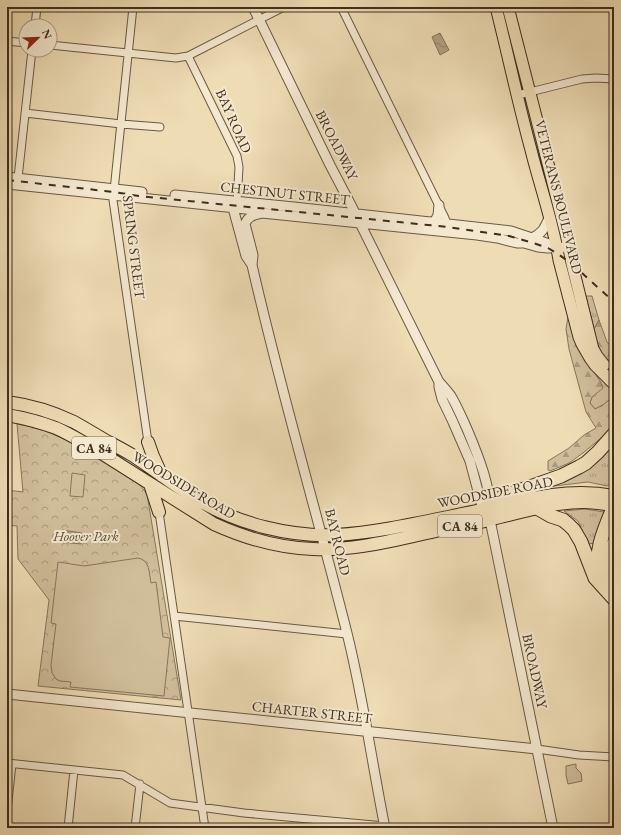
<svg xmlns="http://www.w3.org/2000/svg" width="621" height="835" font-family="'EB Garamond',serif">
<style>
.grass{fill:url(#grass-tufts);stroke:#87765c}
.forest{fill:url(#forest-firs);stroke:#87765c}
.park{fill:url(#park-crowns);stroke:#87765c}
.pitch{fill:#d0be9b;stroke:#87765c}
.water{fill:url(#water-waves);stroke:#847359}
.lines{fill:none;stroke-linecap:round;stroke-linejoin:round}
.minor-casing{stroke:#6a5a43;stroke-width:9}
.tertiary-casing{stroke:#6a5a43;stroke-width:11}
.primary-casing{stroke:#3e2e1d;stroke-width:13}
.trunk-casing{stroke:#3e2e1d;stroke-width:14}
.motorway-casing{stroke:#3e2e1d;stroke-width:15}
.minor{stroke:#f4e8cf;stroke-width:7}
.tertiary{stroke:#f4e8cf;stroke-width:9}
.primary{stroke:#eedcb5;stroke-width:11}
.trunk{stroke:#eedcb5;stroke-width:12}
.motorway{stroke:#eedcb5;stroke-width:13}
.rail{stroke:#3e2e1d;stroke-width:2;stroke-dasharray:7 7;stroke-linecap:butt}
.labels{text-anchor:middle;stroke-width:4;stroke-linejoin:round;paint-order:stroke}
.shield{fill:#f4e8cf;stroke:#756652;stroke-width:1}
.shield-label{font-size:13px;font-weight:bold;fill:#3e2e1d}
.street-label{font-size:14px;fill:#3e2e1d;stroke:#f4e8cf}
.park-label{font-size:14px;font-style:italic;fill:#5b4b36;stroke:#f4e8cf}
</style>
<defs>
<pattern id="grass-tufts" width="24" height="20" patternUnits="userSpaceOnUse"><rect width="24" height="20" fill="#d0be9b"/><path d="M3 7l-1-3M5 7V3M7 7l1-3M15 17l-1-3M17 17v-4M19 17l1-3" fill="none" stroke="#aa9b7e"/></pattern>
<pattern id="forest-firs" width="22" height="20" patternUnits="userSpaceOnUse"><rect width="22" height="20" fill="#d0be9b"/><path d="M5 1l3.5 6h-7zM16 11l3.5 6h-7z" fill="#aa9b7e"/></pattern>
<pattern id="park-crowns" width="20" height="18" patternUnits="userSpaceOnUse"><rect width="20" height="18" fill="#d0be9b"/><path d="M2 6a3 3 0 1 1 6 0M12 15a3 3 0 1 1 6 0" fill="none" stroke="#aa9b7e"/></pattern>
<pattern id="water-waves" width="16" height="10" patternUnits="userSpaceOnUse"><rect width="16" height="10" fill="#b2a181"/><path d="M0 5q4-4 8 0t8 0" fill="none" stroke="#928469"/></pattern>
</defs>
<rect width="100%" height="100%" fill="#eedcb5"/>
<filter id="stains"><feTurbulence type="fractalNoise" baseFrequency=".005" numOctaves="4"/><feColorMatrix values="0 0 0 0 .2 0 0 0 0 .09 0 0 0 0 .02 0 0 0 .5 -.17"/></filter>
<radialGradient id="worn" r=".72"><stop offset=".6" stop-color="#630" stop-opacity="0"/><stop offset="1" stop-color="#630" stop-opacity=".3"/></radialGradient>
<path class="grass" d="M586,296H592L599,320L594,329Z
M587,362L614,389V399L609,400L603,405L595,409L590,403L592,397Z
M614,440V479L613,482L607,486L588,482L546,487Z
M585,509L604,512L595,543L588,544L578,521L564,511Z"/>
<path class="forest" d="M569,311L587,362L600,381L603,388L592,397L590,403L595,409L603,405L609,400L614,399V424L607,433L583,453L569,463L550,471L548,470V461L569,448L584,435L596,428L586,412L569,349L566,329Z
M599,320L607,342L614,350V364L602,355L598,348L594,329Z"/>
<path class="park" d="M17,424L39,428L82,447L140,485L147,494L181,700L38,686L49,600L18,559L17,526L7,525V490L23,492Z"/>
<path class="pitch" d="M72,473L85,475L83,497L70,496Z
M138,558C150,560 149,573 151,583L156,582L163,637L170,638L164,696L70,687L71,682L60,681L56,679L52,673L51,665L56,624L51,623L58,562L84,566Z
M576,764V768L581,773L582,781L568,784L566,775V766Z"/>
<path class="water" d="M440,33L449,50L440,55L432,37Z
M62,530L82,533L81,544L61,542Z"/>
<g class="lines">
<g class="minor-casing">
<path id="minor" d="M133,7L113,200L148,442
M341,7L445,218L448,228
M35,26L37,7
M7,41L26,43
M50,45L176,58L188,56L284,7
M188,56L237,156L239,167L237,202
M518,95L582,79L596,78L614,79
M25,113L121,124L160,127
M18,178L32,50
M159,512L205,828
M174,616L347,634
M537,749L579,755L614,757
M7,763L123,775L170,803L244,813L385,826
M7,810L12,764
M68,828L74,770
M135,828L140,784"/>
</g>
<g class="tertiary-casing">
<path id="tertiary" d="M253,7L330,165L351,205L439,382C443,386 447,391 451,396C457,406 462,418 467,429C478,455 493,491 490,520L553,828
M7,177L142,192
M7,184L255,210L262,213L477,235L497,238L517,243H524L538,247L548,248L569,247
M175,195L294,207L511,231L532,238L552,245
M233,208L246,256L252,265
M262,213C254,215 248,216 245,224L253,255L252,265C280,388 316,510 347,633C363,697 372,763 385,828
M431,222L435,221L438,215L439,205
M532,238C543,233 545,227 549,218
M439,382V387L442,399L453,422L470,461L483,510L485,513
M7,694L537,749"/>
</g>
<g class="primary-casing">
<path id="primary" d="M496,7C508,55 518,102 531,150C540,186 553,222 559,260L579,337L582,344L590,358L595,365L614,384
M508,7L566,234L572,264L593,349L597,356L604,365"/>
</g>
<g class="trunk-casing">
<path id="trunk" d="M7,402C29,405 53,412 74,422C83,427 93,433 103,439C112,444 122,449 132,455C155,470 176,487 200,501C239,524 290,537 336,535C384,532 435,519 483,510C496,509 509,504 522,501C553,493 582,490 614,496
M7,415C24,418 40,422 56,428C70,434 82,442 95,449L214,524C245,538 279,548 313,549C351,551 390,541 427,533C448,528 471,525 492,519C522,512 553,502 584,502C594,502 604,504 614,505
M148,442L153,456L162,476
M150,484L159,512"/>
</g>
<g class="motorway-casing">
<path id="motorway" d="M537,508L551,516L563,520L569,525L574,530L581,542L595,578L614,599
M483,510L504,496L561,476L579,467L586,463L598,452L614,434
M614,543C607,555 606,569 614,581
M600,579C592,555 605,527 614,506"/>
</g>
<use href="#minor" class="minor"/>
<use href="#tertiary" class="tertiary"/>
<use href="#primary" class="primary"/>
<use href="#trunk" class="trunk"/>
<use href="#motorway" class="motorway"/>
<path class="rail" d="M7,180L114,192L139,196L448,227L509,236L533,243L548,248L558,254L572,264L614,302"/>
</g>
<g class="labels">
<g class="shield">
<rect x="72" y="437" width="44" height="22" rx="3"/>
<rect x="438" y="515" width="44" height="22" rx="3"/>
</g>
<g class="shield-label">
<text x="94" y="453">CA 84</text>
<text x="460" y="531">CA 84</text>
</g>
<g class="street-label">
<text transform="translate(234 121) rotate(66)" y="5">BAY ROAD</text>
<text transform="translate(337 145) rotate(63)" y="5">BROADWAY</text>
<text transform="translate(285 193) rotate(6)" y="5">CHESTNUT STREET</text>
<text transform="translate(559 197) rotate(76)" y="5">VETERANS BOULEVARD</text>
<text transform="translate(134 247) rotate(83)" y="5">SPRING STREET</text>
<text transform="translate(184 485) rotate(31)" y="5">WOODSIDE ROAD</text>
<text transform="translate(495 492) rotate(-11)" y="5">WOODSIDE ROAD</text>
<text transform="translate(338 542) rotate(76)" y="5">BAY ROAD</text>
<text transform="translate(535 671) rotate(78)" y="5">BROADWAY</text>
<text transform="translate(312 712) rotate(6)" y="5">CHARTER STREET</text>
</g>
<g class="park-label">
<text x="86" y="541">Hoover Park</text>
</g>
</g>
<rect width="621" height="835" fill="none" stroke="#eedcb5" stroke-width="24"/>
<rect x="8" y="8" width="605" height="819" fill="none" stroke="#3e2e1d" stroke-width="2"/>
<rect x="12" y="12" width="597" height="811" fill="none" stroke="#3e2e1d"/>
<g transform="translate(38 38) rotate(67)"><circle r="19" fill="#f4e8cf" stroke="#ab9e88"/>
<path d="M0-3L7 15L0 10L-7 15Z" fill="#8f2418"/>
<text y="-6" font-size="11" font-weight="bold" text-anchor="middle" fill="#3e2e1d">N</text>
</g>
<rect width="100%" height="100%" filter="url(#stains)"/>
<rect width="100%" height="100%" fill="url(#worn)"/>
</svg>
